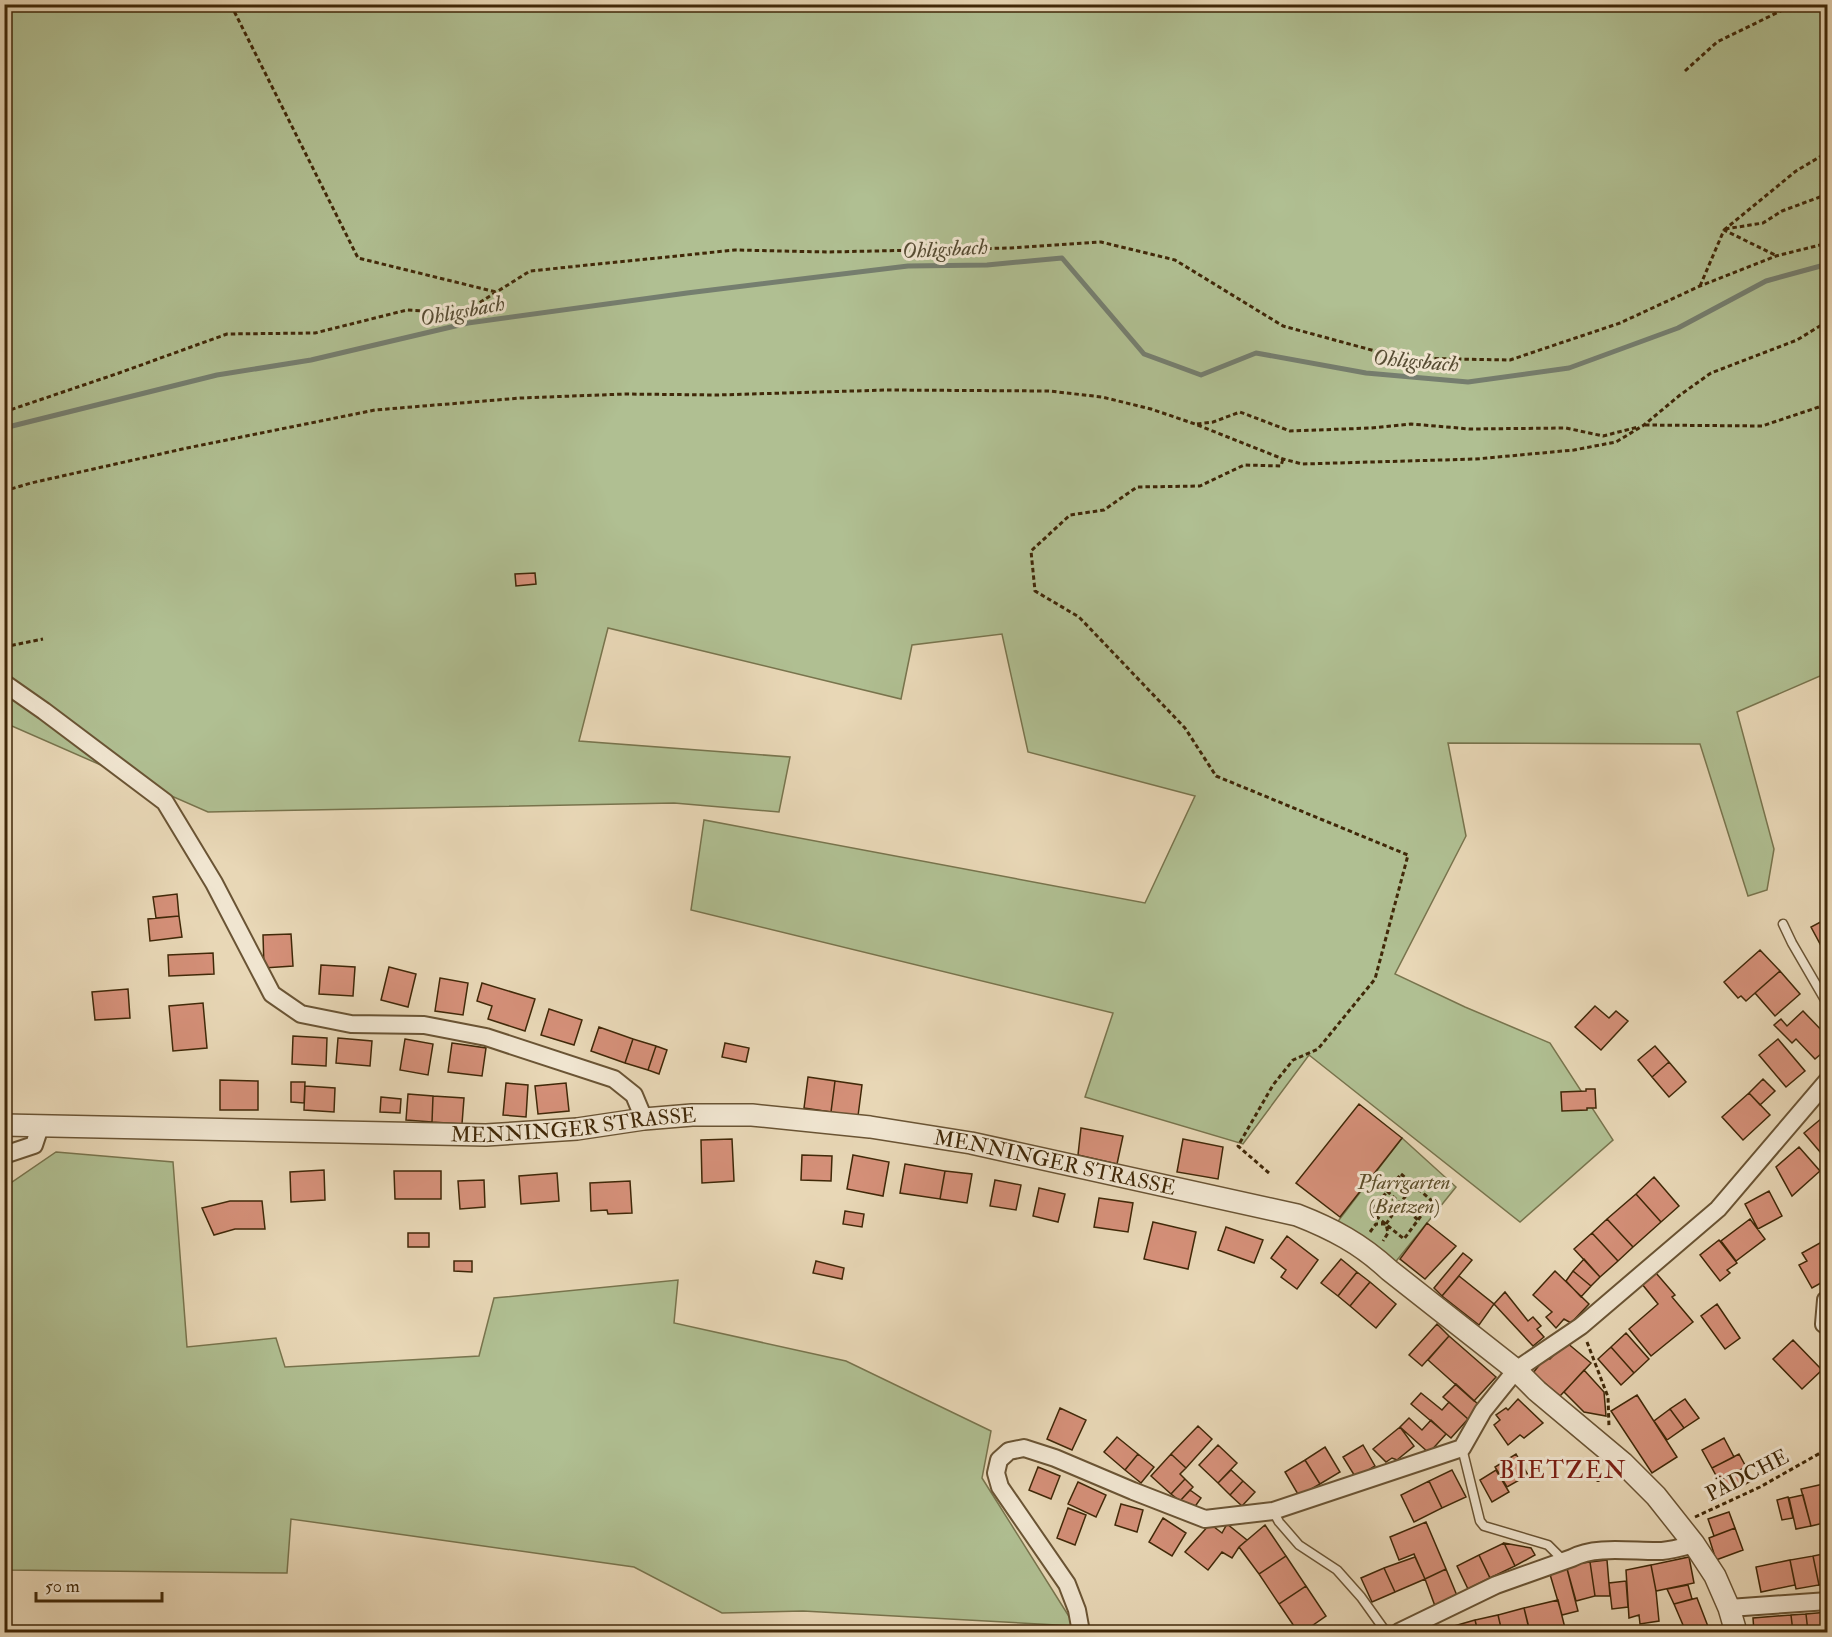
<svg xmlns="http://www.w3.org/2000/svg" width="1832" height="1637" font-family="'IM FELL Double Pica',serif">
<style>
.green{fill:#b0bf92;stroke:#78744d;stroke-width:1.5}
.lines{fill:none;stroke-linecap:round;stroke-linejoin:round}
.stream{stroke:#757e6f;stroke-width:5}
.building{fill:#d59079;stroke:#402808;stroke-width:1.5}
.service-casing{stroke:#6a5434;stroke-width:11}
.minor-casing{stroke:#6a5434;stroke-width:20}
.tertiary-casing{stroke:#6a5434;stroke-width:24}
.path{stroke:#402808;stroke-width:3;stroke-dasharray:4.5 3;stroke-linecap:butt}
.service{stroke:#f0e5d0;stroke-width:8}
.minor{stroke:#f0e5d0;stroke-width:16}
.tertiary{stroke:#f0e5d0;stroke-width:21}
.labels{text-anchor:middle;stroke-width:6;stroke-linejoin:round;paint-order:stroke}
.street-label{font-size:21px;fill:#402808;stroke:#f0e5d0}
.park-label{font-size:21px;font-style:italic;fill:#5c4e2a;stroke:#f0e5d0}
.water-label{font-size:22px;font-style:italic;fill:#564c33;stroke:#f0e5d0}
.quarter-label{font-size:24px;letter-spacing:1.5px;fill:#7a1f14;stroke:#f0e5d0}
</style>
<rect width="100%" height="100%" fill="#e8d7b6"/>
<filter id="stains"><feTurbulence type="fractalNoise" baseFrequency=".00333" numOctaves="4"/><feColorMatrix values="0 0 0 0 .2 0 0 0 0 .09 0 0 0 0 .02 0 0 0 .5 -.17"/></filter>
<radialGradient id="worn" r=".72"><stop offset=".6" stop-color="#630" stop-opacity="0"/><stop offset="1" stop-color="#630" stop-opacity=".3"/></radialGradient>
<path class="green" d="M5,5H1827V673L1737,712L1774,849L1767,890L1748,896L1700,744L1448,743L1466,836L1395,974L1465,1007L1550,1043L1613,1140L1520,1222L1309,1055L1243,1144L1085,1097L1113,1013L691,910L704,820L1145,903L1195,796L1028,752L1002,634L912,645L901,699L608,628L579,741L790,757L779,812L674,803L208,812L5,723Z
M1402,1138L1456,1187L1389,1270L1332,1229Z
M56,1152L173,1162L187,1347L276,1338L285,1367L479,1356L494,1298L678,1280L674,1323L846,1361L991,1431L982,1478L1075,1626L803,1611L722,1613L634,1567L291,1519L287,1573L5,1570V1187Z"/>
<g class="lines">
<path class="stream" d="M4,428L217,375L311,360L468,323L687,293L908,266L987,265L1062,258L1144,354L1201,375L1256,353L1366,373L1468,382L1569,368L1678,328L1766,281L1828,264"/>
</g>
<path class="building" d="M535,573L536,584L516,586L515,574Z
M177,894L179,916L156,918L153,897Z
M179,916L182,937L150,941L148,919Z
M1828,918V954L1826,955L1811,927Z
M291,934L293,966L264,968L263,935Z
M1760,950L1780,971L1746,1001L1741,996L1738,998L1724,982Z
M213,953L214,974L169,976L168,955Z
M321,965L355,967L353,996L319,994Z
M389,967L416,974L408,1007L381,1000Z
M1780,971L1800,994L1775,1016L1755,993Z
M440,978L468,983L463,1015L435,1011Z
M482,983L535,999L525,1031L488,1019L492,1006L477,1001Z
M128,989L130,1018L95,1020L92,992Z
M203,1003L207,1048L173,1051L169,1006Z
M1595,1006L1609,1018L1616,1011L1628,1021L1601,1050L1575,1027Z
M549,1009L582,1020L574,1045L541,1035Z
M1803,1011L1828,1037V1048L1815,1059L1796,1039L1792,1043L1774,1025L1781,1019L1787,1026Z
M599,1027L633,1039L625,1063L591,1051Z
M293,1036L327,1038L326,1066L292,1064Z
M338,1038L372,1041L370,1066L336,1063Z
M405,1039L433,1044L428,1075L400,1070Z
M633,1039L656,1046L648,1070L625,1063Z
M1778,1039L1805,1071L1786,1087L1759,1055Z
M452,1043L486,1048L482,1076L448,1072Z
M725,1043L749,1048L746,1062L722,1057Z
M656,1046L667,1050L659,1074L648,1070Z
M1655,1046L1669,1062L1652,1077L1638,1060Z
M1669,1062L1686,1082L1669,1097L1652,1077Z
M808,1077L835,1081L831,1112L804,1108Z
M1763,1079L1775,1091L1760,1105L1749,1093Z
M220,1080L258,1081V1110H220Z
M835,1081L862,1085L858,1116L831,1112Z
M291,1082H305L304,1103L291,1102Z
M506,1083L528,1085L526,1117L503,1115Z
M566,1083L569,1111L538,1114L535,1086Z
M305,1086L335,1088L334,1112L304,1110Z
M1586,1089H1595L1596,1108H1587V1110L1562,1111L1561,1092L1586,1091Z
M1749,1093L1770,1115L1743,1140L1722,1117Z
M408,1094L433,1096L432,1122L406,1120Z
M433,1096L464,1098L462,1124L432,1122Z
M381,1097L401,1099L400,1113L380,1112Z
M1359,1104L1402,1138L1340,1217L1296,1183Z
M1828,1113V1157L1826,1159L1804,1133Z
M1081,1128L1123,1136L1117,1164L1078,1155Z
M732,1139L734,1181L702,1183L701,1140Z
M1183,1139L1223,1147L1218,1179L1177,1172Z
M1799,1147L1820,1171L1792,1196L1776,1167Z
M802,1155L832,1156L831,1181L801,1180Z
M853,1155L889,1162L883,1196L847,1189Z
M905,1164L945,1171L940,1199L900,1193Z
M324,1170L325,1200L291,1202L290,1172Z
M394,1171H441V1199H395Z
M945,1171L972,1174L967,1203L940,1199Z
M557,1173L559,1201L521,1204L519,1176Z
M1654,1177L1679,1206L1661,1222L1636,1194Z
M484,1180L485,1207L460,1209L458,1181Z
M995,1180L1021,1185L1016,1210L990,1206Z
M630,1181L632,1213L608,1214L607,1210L591,1211L590,1183Z
M1039,1188L1065,1194L1058,1222L1033,1216Z
M1769,1191L1782,1216L1758,1229L1745,1204Z
M1636,1194L1661,1222L1633,1247L1607,1219Z
M1099,1198L1133,1203L1128,1232L1094,1227Z
M230,1201H262L265,1229H235L214,1235L202,1208Z
M845,1211L864,1214L862,1227L843,1224Z
M1607,1219L1633,1247L1618,1261L1592,1233Z
M1750,1219L1765,1239L1736,1261L1721,1241Z
M1153,1222L1196,1232L1188,1269L1144,1259Z
M1427,1223L1456,1246L1425,1279L1400,1259Z
M1226,1227L1263,1240L1254,1263L1218,1250Z
M408,1233H429V1247H408Z
M1592,1233L1618,1261L1600,1277L1574,1249Z
M1287,1236L1318,1260L1297,1289L1281,1277L1286,1270L1271,1258Z
M1827,1239L1828,1279L1812,1288L1799,1265L1807,1261L1802,1253Z
M1719,1240L1737,1263L1727,1270L1730,1273L1720,1281L1700,1255Z
M1463,1253L1472,1260L1442,1296L1434,1288Z
M1341,1259L1357,1272L1338,1296L1321,1283Z
M1584,1259L1600,1277L1591,1286L1573,1271Z
M454,1261H472V1272L454,1271Z
M816,1261L844,1268L842,1279L813,1273Z
M1555,1271L1589,1304L1571,1323L1564,1319L1556,1328L1546,1317L1552,1312L1533,1295Z
M1573,1271L1591,1286L1581,1297L1566,1281Z
M1357,1272L1370,1282L1350,1306L1338,1296Z
M1656,1273L1675,1295L1672,1297L1693,1322L1651,1356L1629,1329L1658,1304L1642,1284Z
M1459,1276L1494,1304L1479,1325L1442,1296Z
M1370,1282L1396,1304L1376,1328L1350,1306Z
M1505,1292L1528,1321L1533,1317L1541,1326L1537,1329L1544,1337L1533,1346L1494,1304Z
M1717,1304L1740,1338L1725,1349L1701,1316Z
M1437,1324L1449,1336L1422,1366L1409,1355Z
M1626,1333L1649,1359L1634,1373L1611,1347Z
M1449,1336L1496,1377L1474,1401L1428,1360Z
M1793,1340L1822,1370L1802,1389L1773,1359Z
M1566,1342L1591,1363L1560,1396L1533,1373L1545,1358L1550,1359Z
M1611,1347L1634,1373L1621,1385L1598,1359Z
M1584,1370L1604,1392L1606,1416L1584,1412L1564,1392Z
M1456,1384L1480,1406L1468,1419L1443,1397Z
M1421,1393L1442,1410L1449,1402L1468,1419L1451,1438L1411,1404Z
M1637,1395L1677,1457L1652,1473L1611,1411Z
M1518,1399L1543,1423L1524,1438L1520,1435L1508,1445L1494,1425L1500,1420L1496,1415L1506,1408L1508,1410Z
M1685,1399L1699,1418L1684,1428L1670,1409Z
M1060,1408L1086,1420L1072,1450L1047,1439Z
M1670,1409L1684,1428L1667,1440L1654,1421Z
M1409,1418L1422,1430L1431,1420L1446,1434L1429,1453L1400,1427Z
M1198,1426L1212,1439L1186,1468L1171,1454Z
M1400,1427L1414,1446L1397,1460L1392,1458L1386,1462L1373,1449Z
M1117,1437L1138,1454L1125,1470L1104,1452Z
M1724,1438L1734,1457L1712,1468L1702,1450Z
M1218,1445L1237,1463L1218,1483L1199,1465Z
M1363,1445L1375,1466L1356,1478L1343,1457Z
M1325,1447L1340,1472L1320,1484L1305,1460Z
M1138,1454L1154,1467L1141,1483L1125,1470Z
M1171,1454L1186,1468L1180,1474L1185,1479L1171,1494L1151,1476Z
M1516,1454L1528,1475L1507,1487L1495,1467Z
M1739,1454L1746,1467L1719,1481L1712,1468Z
M1305,1460L1320,1484L1299,1496L1285,1472Z
M1038,1467L1060,1476L1051,1499L1029,1490Z
M1746,1467L1753,1480L1726,1495L1719,1481Z
M1231,1470L1243,1481L1230,1495L1218,1483Z
M1452,1470L1466,1497L1442,1508L1429,1481Z
M1496,1470L1509,1492L1492,1502L1480,1480Z
M1185,1479L1193,1487L1180,1501L1171,1494Z
M1243,1481L1255,1492L1242,1506L1230,1495Z
M1429,1481L1442,1508L1414,1522L1401,1495Z
M1078,1482L1106,1495L1096,1517L1068,1504Z
M1828,1483V1522L1811,1526L1801,1489Z
M1190,1490L1201,1498L1194,1508L1180,1501Z
M1803,1495L1811,1526L1796,1529L1789,1498Z
M1788,1497L1793,1518L1782,1520L1777,1500Z
M1121,1504L1143,1510L1137,1532L1115,1525Z
M1068,1508L1086,1515L1075,1545L1057,1538Z
M1729,1512L1735,1528L1714,1536L1708,1519Z
M1163,1518L1186,1533L1172,1556L1149,1542Z
M1426,1522L1446,1569L1425,1579L1414,1554L1399,1560L1390,1537Z
M1210,1524L1222,1533L1227,1524L1247,1540L1239,1547L1232,1558L1222,1552L1208,1570L1185,1552Z
M1265,1525L1286,1556L1259,1574L1239,1547Z
M1735,1528L1743,1550L1716,1560L1709,1538Z
M1504,1543L1531,1548L1535,1555L1515,1566Z
M1504,1543L1515,1566L1490,1578L1479,1555Z
M1828,1553V1583L1819,1585L1813,1556Z
M1479,1555L1490,1578L1468,1589L1457,1566Z
M1286,1556L1306,1586L1279,1604L1259,1574Z
M1813,1556L1819,1585L1796,1589L1790,1560Z
M1415,1557L1425,1579L1395,1592L1384,1568Z
M1689,1557L1694,1583L1656,1591L1651,1565Z
M1607,1560L1610,1596H1595L1590,1562Z
M1790,1560L1795,1585L1761,1592L1756,1567Z
M1590,1562L1595,1596L1576,1601L1566,1565Z
M1566,1565L1578,1611L1562,1615L1549,1571Z
M1651,1565L1656,1591L1659,1621L1640,1624L1639,1615L1629,1618L1626,1570Z
M1384,1568L1395,1592L1372,1602L1361,1578Z
M1446,1569L1458,1598L1435,1606L1425,1579Z
M1626,1581L1628,1607L1612,1609L1609,1583Z
M1688,1585L1692,1599L1674,1604L1667,1589Z
M1306,1586L1326,1616L1303,1632H1298L1279,1604Z
M1697,1598L1709,1629L1699,1632H1686L1674,1604Z
M1558,1600L1566,1632H1530L1524,1608Z
M1524,1608L1529,1629L1517,1632H1502L1498,1615Z
M1828,1612V1632H1808L1806,1614Z
M1806,1614L1808,1632H1793L1791,1615Z
M1498,1615L1502,1632H1478L1475,1620Z
M1791,1615L1793,1632H1754L1753,1618Z
M1475,1620L1478,1632H1448L1447,1628Z"/>
<g class="lines">
<g class="service-casing">
<path id="service" d="M1783,924L1792,943L1828,1005
M1462,1448L1480,1521L1484,1526L1548,1545L1563,1560
M1273,1511L1279,1522L1299,1545L1337,1570L1361,1597L1386,1632"/>
</g>
<g class="minor-casing">
<path id="minor" d="M4,683L44,711L165,802L214,883L272,994L301,1014L351,1024L424,1025L486,1037L614,1079L634,1095L644,1119
M4,1155L34,1145L40,1127
M1828,1299L1826,1300L1824,1324L1828,1327
M1729,1608L1828,1601
M1081,1632L1077,1610L1067,1584L1000,1487L996,1473L999,1460L1009,1451L1024,1448L1055,1458L1133,1491L1205,1519L1273,1511L1462,1448L1483,1411L1516,1370L1581,1326L1718,1209L1828,1080
M1399,1632L1496,1585L1572,1558C1595,1545 1635,1552 1662,1551C1673,1550 1683,1547 1694,1544"/>
</g>
<g class="tertiary-casing">
<g id="tertiary">
<path id="s1" d="M4,1125L486,1135L577,1129L644,1119L692,1115H752L870,1127L971,1143L1297,1215C1333,1229 1361,1244 1389,1270L1516,1370L1537,1391L1623,1463L1656,1496L1694,1544L1715,1576L1729,1608L1736,1632"/>
</g>
</g>
<path class="path" d="M231,5L358,258L496,292
M1685,71L1717,42L1795,4
M1725,229L1763,223L1782,211L1828,194
M1724,230L1796,171L1828,152
M1700,286L1724,230L1775,255
M4,412L119,373L227,334L315,333L407,310L463,313L530,271L735,250L828,252L1011,248L1101,242L1175,260L1283,326L1401,358L1510,360L1620,323L1700,286L1776,256L1828,243
M1197,424L1213,422L1240,412L1290,431L1371,428L1411,424L1470,429L1566,428L1603,436L1638,427
M1645,425L1762,426L1828,404
M4,491L31,483L187,448L375,410L521,398L625,394L717,395L887,390L1049,391L1102,397L1151,409L1195,424L1283,459L1302,464L1476,459L1574,450L1616,442L1644,425L1680,395L1711,373L1797,340L1828,321
M4,647L43,639
M1269,1173L1238,1146L1273,1085L1293,1060L1318,1049L1375,979L1408,855L1216,776L1185,728L1079,617L1035,591L1031,551L1070,515L1104,510L1137,487L1200,486L1244,465L1281,466L1283,459
M1401,1174L1432,1201L1404,1239L1371,1212Z
M1387,1191L1418,1220
M1386,1224L1414,1184
M1370,1232L1376,1224H1386L1388,1233L1383,1241
M1587,1342L1608,1397L1609,1427
M1598,1482L1599,1468
M1695,1517L1760,1487L1822,1452L1828,1453"/>
<use href="#service" class="service"/>
<use href="#minor" class="minor"/>
<use href="#tertiary" class="tertiary"/>
</g>
<g class="labels">
<g class="street-label">
<text dy="7" stroke="none"><textPath href="#s1" startOffset="570">MENNINGER STRASSE</textPath></text>
<text dy="7" stroke="none"><textPath href="#s1" startOffset="1056">MENNINGER STRASSE</textPath></text>
<text transform="translate(1747 1475) rotate(-27)" y="7">PÄDCHE</text>
</g>
<g class="park-label">
<text x="1404" y="1189">Pfarrgarten<tspan x="1404" dy="24">(Bietzen)</tspan></text>
</g>
<g class="water-label">
<text transform="translate(945 248) rotate(-3)" y="8">Ohligsbach</text>
<text transform="translate(462 310) rotate(-11)" y="8">Ohligsbach</text>
<text transform="translate(1416 360) rotate(5)" y="8">Ohligsbach</text>
</g>
<g class="quarter-label">
<text x="1563" y="1478">BIETZEN</text>
</g>
</g>
<rect width="1832" height="1637" fill="none" stroke="#e8d7b6" stroke-width="24"/>
<rect x="6" y="6" width="1820" height="1625" fill="none" stroke="#402808" stroke-width="3"/>
<rect x="12" y="12" width="1808" height="1613" fill="none" stroke="#402808" stroke-width="1.5"/>
<path d="M36 1592v9h126v-9" fill="none" stroke="#402808" stroke-width="3"/>
<text x="45" y="1592" font-size="18" fill="#402808" stroke="#f0e5d0" stroke-width="4.5" paint-order="stroke">50 m</text>
<rect width="100%" height="100%" filter="url(#stains)"/>
<rect width="100%" height="100%" fill="url(#worn)"/>
</svg>
